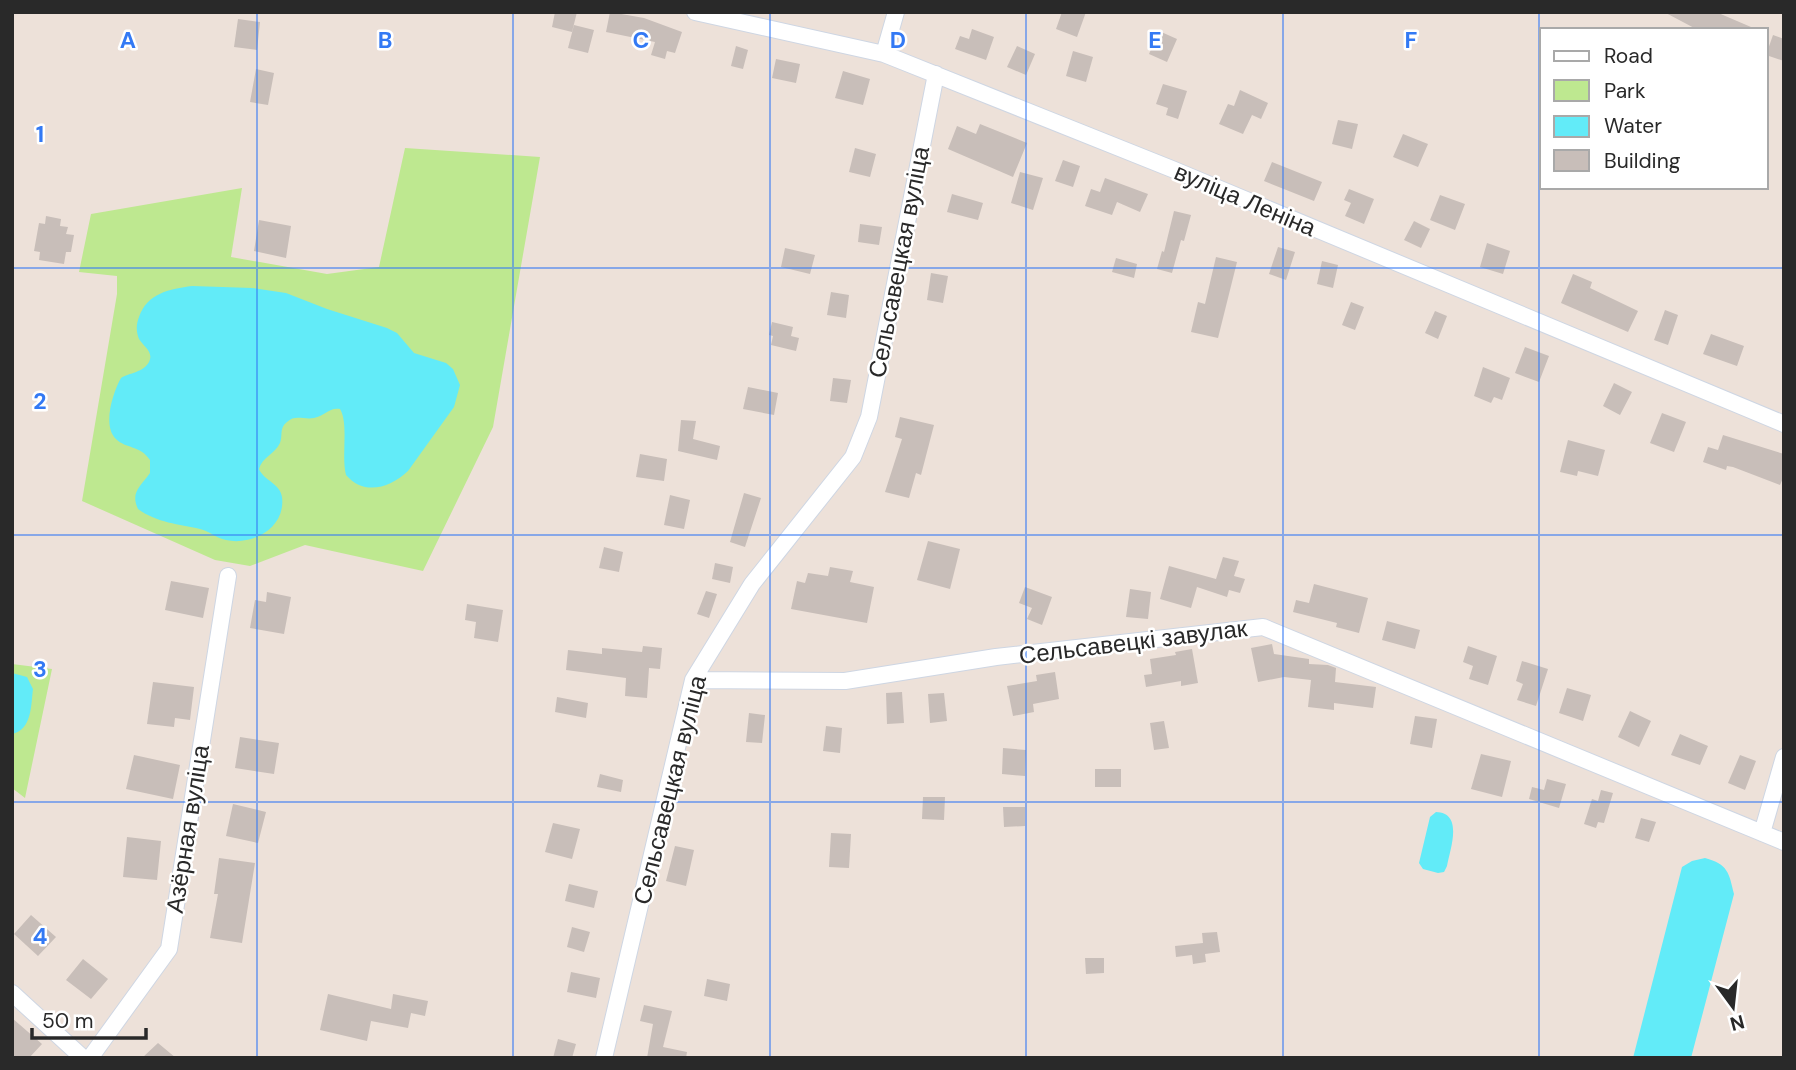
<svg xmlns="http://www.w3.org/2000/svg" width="1796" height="1070" font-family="'DM Sans',sans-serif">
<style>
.green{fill:#bee890}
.water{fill:#62ebf8}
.building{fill:#c8beb9}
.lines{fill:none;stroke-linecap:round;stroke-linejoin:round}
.minor-casing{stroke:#ced6e3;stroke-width:18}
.minor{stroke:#fff;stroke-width:16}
.grid{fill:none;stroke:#3379f4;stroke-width:2;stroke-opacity:0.55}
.labels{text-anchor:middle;stroke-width:5;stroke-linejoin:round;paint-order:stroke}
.street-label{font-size:24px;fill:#292929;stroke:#fff}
.grid-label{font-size:23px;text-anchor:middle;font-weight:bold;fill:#3379f4;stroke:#fff;stroke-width:5;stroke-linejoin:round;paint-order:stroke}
</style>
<rect width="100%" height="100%" fill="#ede1d9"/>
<path class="green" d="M405,148L540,157L493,427L423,571L305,545L250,566L215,560L82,501L117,294V276L79,272L91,214L242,188L231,257L327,274L379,267Z
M12,664L52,669L25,798L12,788Z"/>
<path class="water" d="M192,286L252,288L286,293L327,309L387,328L397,333L414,353L446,363L453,369L460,385L454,407L408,471C390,488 364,496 346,475C341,456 349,424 340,409C329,407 325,416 314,418C304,420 295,414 287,422C279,428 283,435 280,443C275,454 262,457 259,469C264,481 280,483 282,497C286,528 252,546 226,540C216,538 209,531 200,529C179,524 157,523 138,509C130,492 141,486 150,473V460C140,445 126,449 116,439C102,426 113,392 121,378C129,373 144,372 149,362C154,352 144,347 139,339C136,332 136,324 139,317C147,293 170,289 192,286Z
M12,673L27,677L33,689C31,705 32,730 12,734Z
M1436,812C1464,813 1450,849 1447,866L1444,872L1438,873L1423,869L1419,863L1430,817Z
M1705,858C1728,864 1729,873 1734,894L1691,1058H1633L1682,867L1692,861Z"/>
<path class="building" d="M555,12H577L572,32L552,27Z
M610,12L644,18L682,32L675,53L667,51L665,59L651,55L655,42L606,32Z
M1062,12H1086L1077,37L1056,29Z
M1664,12H1716L1758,30H1698Z
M238,19L260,22L257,50L234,47Z
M574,25L594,30L588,53L568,48Z
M972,29L994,37L986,60L955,49L960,36L969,39Z
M1159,31L1177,39L1167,62L1149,54Z
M1773,35L1784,39V61L1766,55Z
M736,46L748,50L743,69L731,66Z
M1017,46L1035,54L1026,75L1007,67Z
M1073,51L1093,57L1086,82L1066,76Z
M776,59L800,64L796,83L772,78Z
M256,69L274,73L268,105L250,102Z
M843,71L870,79L863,105L835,98Z
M1163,84L1187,91L1178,119L1166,115L1168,108L1156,104Z
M1240,90L1268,103L1261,119L1252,115L1243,134L1219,124L1228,104L1234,106Z
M1338,120L1358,124L1352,149L1332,144Z
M980,124L1027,143L1013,177L948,149L957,126L976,134Z
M1403,134L1428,144L1418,167L1393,157Z
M855,148L876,154L870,177L849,172Z
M1063,160L1080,166L1073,187L1055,181Z
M1272,162L1322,182L1314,201L1264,181Z
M1020,172L1043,178L1033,210L1011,203Z
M1105,178L1148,194L1140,212L1117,202L1112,215L1085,206L1091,189L1100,192Z
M1349,189L1374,199L1364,224L1345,216L1351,203L1344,200Z
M952,194L983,203L978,220L947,212Z
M1440,195L1465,204L1455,230L1430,220Z
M1174,211L1191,215L1184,241L1181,240L1172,273L1157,269L1162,251L1164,252Z
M46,216L61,219L60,226L68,227L66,234L74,235L71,252H66L64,264L39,260L40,252L34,251L39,223L45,224Z
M259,220L291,226L286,258L254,251Z
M1414,221L1430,229L1421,248L1404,240Z
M860,224L882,227L879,245L858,242Z
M1487,243L1510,251L1503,274L1480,267Z
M1278,247L1295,252L1286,280L1269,274Z
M785,248L815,255L810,274L781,267Z
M1216,257L1237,262L1218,338L1191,332L1198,302L1205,304Z
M1116,258L1137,264L1134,278L1112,272Z
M1322,261L1338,265L1333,288L1317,284Z
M931,273L948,276L943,303L927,300Z
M1573,274L1592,282L1590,288L1638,311L1628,332L1561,303Z
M831,292L849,295L846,318L827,315Z
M1351,302L1364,307L1355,330L1342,325Z
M1665,310L1678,315L1668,345L1654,340Z
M1435,311L1447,316L1438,339L1425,333Z
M772,322L793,327L791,336L799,338L796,351L771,345L773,336L769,335Z
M1711,334L1744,346L1737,366L1703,354Z
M1525,347L1549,356L1539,382L1515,373Z
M1483,367L1510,378L1502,400L1494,397L1491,403L1474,396Z
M833,378L851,380L847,403L830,401Z
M1614,383L1632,392L1620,415L1603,406Z
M748,387L778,393L774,415L743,409Z
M1662,413L1686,422L1674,452L1650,443Z
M900,417L934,425L921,475L916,473L909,498L885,492L902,439L895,437Z
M681,420L696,421L693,439L720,446L717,460L678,451Z
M1723,435L1784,454V476L1780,485L1733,467L1727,466L1726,470L1703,462L1708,447L1718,450Z
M1568,440L1605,450L1598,476L1578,471L1577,476L1560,472Z
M640,454L667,459L664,481L636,477Z
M744,493L761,498L745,547L730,542Z
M670,495L690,500L684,529L664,525Z
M928,541L960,549L950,589L917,580Z
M604,547L623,552L619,572L599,568Z
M1223,557L1239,561L1234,576L1245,579L1240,593L1229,590L1227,597L1197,587L1191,608L1160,599L1169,566L1216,579Z
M715,563L733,567L730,583L712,579Z
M830,567L853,571L850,582L874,587L867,623L791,609L797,581L805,583L808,573L828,576Z
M171,581L209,588L203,618L165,610Z
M1314,584L1368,598L1359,633L1336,627L1337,623L1293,612L1296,600L1309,603Z
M1025,587L1052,597L1042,625L1027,619L1032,608L1019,603Z
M1130,589L1151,592L1148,619L1126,617Z
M706,591L717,594L709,618L697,614Z
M267,592L291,597L284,634L250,628L255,600L266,602Z
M467,604L503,610L498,642L474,638L476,622L465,620Z
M1387,621L1420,630L1415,649L1382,640Z
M1272,644L1274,654L1309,659V664L1328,665L1336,668L1335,682L1376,687L1373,708L1334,703V710L1308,707L1311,680L1284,677L1258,682L1251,648Z
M643,646L662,648L660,669L649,668L647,698L625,696L626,678L566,670L568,650L602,654V648L642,652Z
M1468,646L1497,656L1488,685L1469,679L1473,666L1463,662Z
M1192,649L1198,683L1181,686V681L1146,687L1144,675L1152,674L1150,659L1176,655L1175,652Z
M1522,661L1548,669L1536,706L1517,700L1523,684L1516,681Z
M1055,672L1059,699L1033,704L1034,712L1013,716L1007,686L1037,681L1036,675Z
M153,682L194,687L190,720L175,718L174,727L147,724Z
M1567,688L1591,695L1583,721L1559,713Z
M902,692L904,723L887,724L886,693Z
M944,693L947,721L930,723L928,694Z
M557,697L588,703L586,718L555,712Z
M1630,711L1651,721L1639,747L1618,737Z
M749,713L765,715L762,743L746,742Z
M1415,716L1437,719L1432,748L1410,744Z
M1164,721L1169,748L1154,750L1150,723Z
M826,726L842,728L840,753L823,751Z
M1680,734L1708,746L1700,765L1671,755Z
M240,737L279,743L274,774L235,768Z
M1003,748L1026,750L1025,776L1002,774Z
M1481,754L1511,761L1502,797L1471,789Z
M134,755L180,765L173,799L126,789Z
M1740,755L1756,761L1745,790L1728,783Z
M1095,769H1121V787H1095Z
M600,774L623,780L621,792L597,787Z
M1547,779L1566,784L1559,808L1529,799L1532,787L1544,790Z
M1601,790L1613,793L1604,823L1598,822L1596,828L1584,824L1592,799L1598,801Z
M923,797H945L944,820L922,819Z
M233,804L266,812L258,843L226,836Z
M1003,807H1025V826L1004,827Z
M1641,818L1656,822L1649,842L1635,838Z
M553,823L580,829L572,859L545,852Z
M831,833L851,834L849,868L829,867Z
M127,837L161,841L157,880L123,877Z
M675,846L694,850L686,886L666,881Z
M219,858L255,863L242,943L210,938L218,894H214Z
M569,884L598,891L594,908L565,901Z
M31,915L56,937L38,956L14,934Z
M572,927L590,932L584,952L567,947Z
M1217,932L1220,952L1205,954L1206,962L1193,964L1192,955L1176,957L1175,946L1203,943L1202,933Z
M1085,958H1104V973L1086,974Z
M83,959L108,979L91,999L66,980Z
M571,972L600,978L596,998L567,992Z
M707,979L730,984L727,1001L704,996Z
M328,994L391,1009L393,994L428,1001L425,1016L411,1013L408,1028L371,1021L367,1041L320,1030Z
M644,1005L672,1011L663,1047L687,1052L686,1058H647L653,1024L640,1021Z
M12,1018L42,1044L29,1058H12Z
M558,1039L576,1044L572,1058H553Z
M158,1043L176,1058H142Z"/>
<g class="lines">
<g class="minor-casing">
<path id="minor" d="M695,12L884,54L1172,169L1784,424
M884,54L896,12
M693,680L845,681L996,657L1263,627L1784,842
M1762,833L1784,757
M12,993L83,1058
M90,1058L169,949L228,576
M604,1058L693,680L752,584L853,457L869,417L936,74"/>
</g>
<use href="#minor" class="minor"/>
</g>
<path class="grid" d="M257,12V1058M513,12V1058M770,12V1058M1026,12V1058M1283,12V1058M1539,12V1058M12,268H1784M12,535H1784M12,802H1784"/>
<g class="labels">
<g class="street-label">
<text transform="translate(1245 200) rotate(23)" y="8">вуліца Леніна</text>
<text transform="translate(899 262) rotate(-79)" y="8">Сельсавецкая вуліца</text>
<text transform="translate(1133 642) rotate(-7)" y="8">Сельсавецкі завулак</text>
<text transform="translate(670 790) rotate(-76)" y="8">Сельсавецкая вуліца</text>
<text transform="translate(188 829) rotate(-81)" y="8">Азёрная вуліца</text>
</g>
</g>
<g class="grid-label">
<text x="128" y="48">A</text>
<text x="385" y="48">B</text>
<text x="641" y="48">C</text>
<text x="898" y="48">D</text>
<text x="1155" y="48">E</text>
<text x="1411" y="48">F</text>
<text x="40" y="142">1</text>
<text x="40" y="409">2</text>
<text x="40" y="677">3</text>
<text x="40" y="944">4</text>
</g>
<rect width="1796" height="1070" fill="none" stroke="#292929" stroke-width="28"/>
<rect x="1540" y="28" width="228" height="161" fill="#ffffff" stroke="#a9a9a9" stroke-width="2"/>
<rect x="1554" y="51" width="35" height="10" fill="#ffffff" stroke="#a9a9a9" stroke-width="2"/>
<text x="1604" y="63" font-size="21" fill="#292929">Road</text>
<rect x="1554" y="80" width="35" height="21" fill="#bee890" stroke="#a9a9a9" stroke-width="2"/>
<text x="1604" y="98" font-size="21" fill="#292929">Park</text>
<rect x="1554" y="116" width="35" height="21" fill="#62ebf8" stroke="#a9a9a9" stroke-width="2"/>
<text x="1604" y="133" font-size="21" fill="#292929">Water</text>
<rect x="1554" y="150" width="35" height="21" fill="#c8beb9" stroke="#a9a9a9" stroke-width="2"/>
<text x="1604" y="168" font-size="21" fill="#292929">Building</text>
<g transform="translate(1733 1007) rotate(165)" stroke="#ffffff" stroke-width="5" paint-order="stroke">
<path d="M0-5L12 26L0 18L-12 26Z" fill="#292929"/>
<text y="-10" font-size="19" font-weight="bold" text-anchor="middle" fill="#292929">N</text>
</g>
<path d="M32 1028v10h114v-10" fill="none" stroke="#292929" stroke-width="3.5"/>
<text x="42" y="1028" font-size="21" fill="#292929" stroke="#ffffff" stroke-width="5" paint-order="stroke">50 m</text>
</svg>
